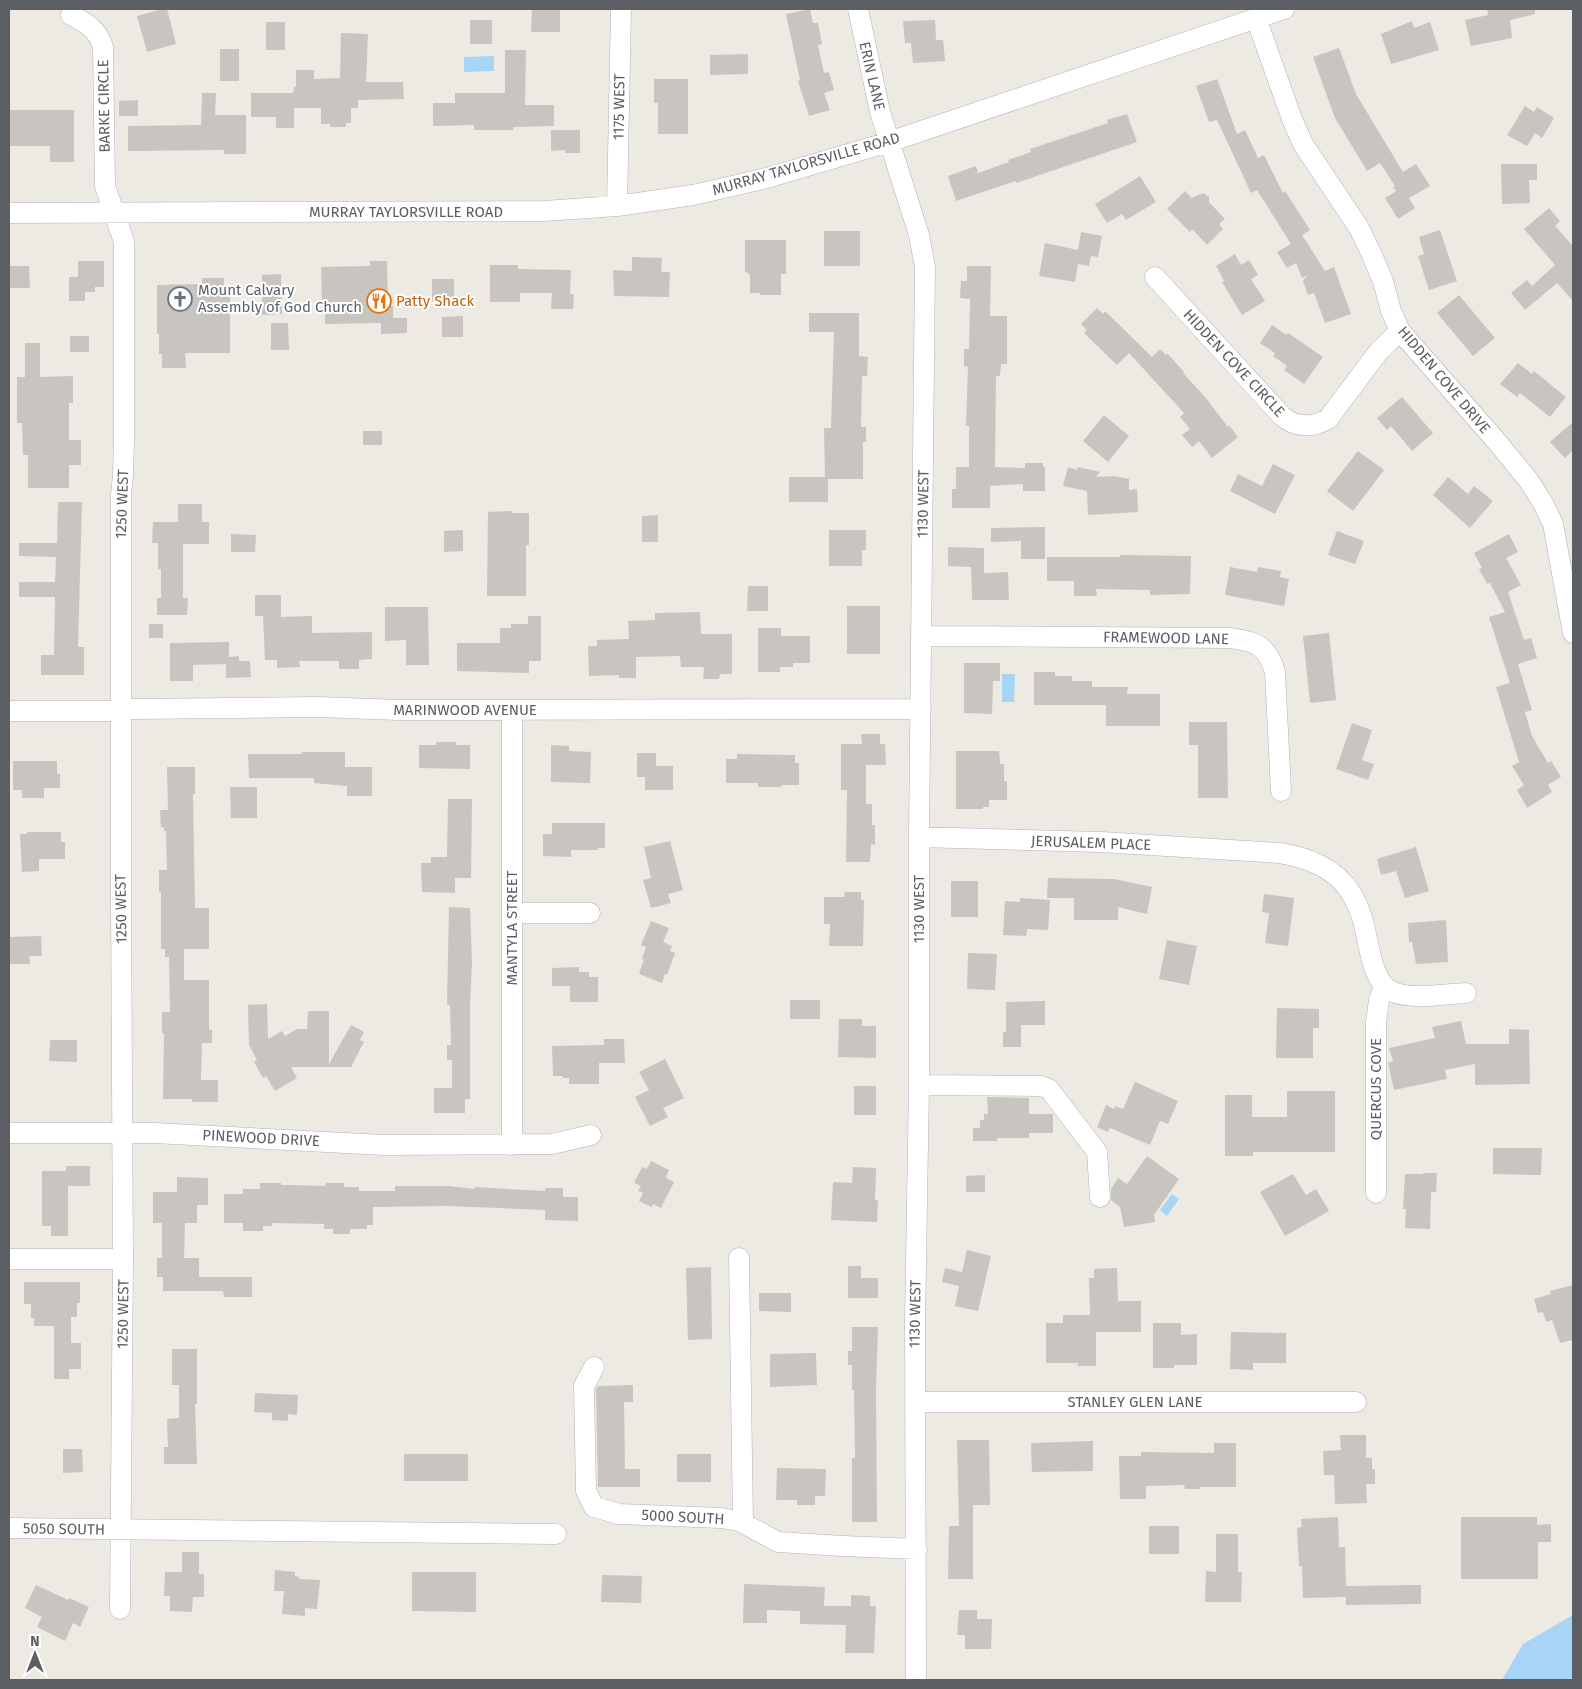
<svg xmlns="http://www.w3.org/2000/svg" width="1582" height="1689" font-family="'Fira Sans',sans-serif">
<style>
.water{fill:#a8d4f6}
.building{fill:#c8c5c0}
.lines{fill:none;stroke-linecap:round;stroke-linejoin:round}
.minor-casing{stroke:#b0b3b7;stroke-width:21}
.minor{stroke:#fff;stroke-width:20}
.labels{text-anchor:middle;stroke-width:4;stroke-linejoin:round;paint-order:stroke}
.street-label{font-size:15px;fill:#5b5e62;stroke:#fff}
.worship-label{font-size:15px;fill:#5b616d;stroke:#fff;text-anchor:start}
.food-label{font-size:15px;fill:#c56008;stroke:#fff;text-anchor:start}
</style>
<rect width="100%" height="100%" fill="#eceae3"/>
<path class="water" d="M494,56V71L464,72V57Z
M1002,674H1015L1014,702H1002Z
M1172,1194L1179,1199L1167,1216L1160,1210Z
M1573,1615V1680H1502L1523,1644Z"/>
<path class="building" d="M162,9H167L176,44L147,52L137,16Z
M532,9H560V32H531Z
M810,9L813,23H818L822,44L818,45L824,73L829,72L834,90L824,93L830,110L809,116L798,81L800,80L786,14Z
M1487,9H1535V14L1510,20L1512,38L1471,46L1465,20L1488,15Z
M470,20H492V44H470Z
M935,20L936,40H943L945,61L913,63L911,43H905L903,21Z
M1412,21L1414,28L1430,22L1439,50L1391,64L1381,34Z
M266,22H285V50H266Z
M341,33L368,34L366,82H403L404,99L358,100V108H351V123H346V127H330V124H321V108H294V128H276V117H251V93H293L294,87H296V70H314V79L340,78Z
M1339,48L1356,94L1403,172L1416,164L1430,186L1409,198L1415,208L1398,219L1385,198L1396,191L1393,187L1395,186L1380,163L1367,171L1335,118L1313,57Z
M220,49H239V81H220Z
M505,50H526L525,105H554V126L513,127V130H474V125L433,126V103H455V93H505Z
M748,54V74L710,75V55Z
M654,79H688V134H658V103H654Z
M1217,79L1237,134L1245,130L1258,158L1264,155L1283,193L1285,191L1310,230L1302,235L1325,271L1334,267L1351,314L1325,323L1314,293L1308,295L1303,281L1307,275L1302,278L1296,263L1287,268L1277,252L1291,244L1257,190L1251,193L1217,120L1209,122L1196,86Z
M202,93H216L215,115H246V154H224V150L128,151V126L201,125Z
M138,100V116H119V101Z
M1525,106L1534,112L1537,107L1554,118L1542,138L1535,133L1527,146L1507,135Z
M9,110H74V162H50V146H9Z
M1127,114L1137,142L1016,183V181L956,201L948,176L976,166L978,173L1009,162L1008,160L1031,152L1030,149L1108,123L1107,120Z
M551,130H580V153H565V150L551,151Z
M1501,164H1537V180H1529L1530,203L1502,204Z
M1140,176L1156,202L1126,220L1122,214L1107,223L1095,204Z
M1185,191L1192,198L1203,193L1209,197V202L1225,219L1219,224L1223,229L1207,245L1192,229L1190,232L1167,209Z
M1549,208L1560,221L1555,226L1573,246V301L1557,283L1525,310L1511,293L1527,280L1532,286L1555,265L1524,229Z
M1440,230L1457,281L1429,290L1418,256L1424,254L1419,237Z
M824,231H860V266H824Z
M1081,232L1102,236L1098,257L1091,256L1089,266L1078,264L1075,282L1039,276L1045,243L1078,250Z
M745,240H786V274H781V295H760V293H750V275L745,271Z
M1235,254L1241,265L1249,260L1258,275L1251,279L1265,301L1242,315L1222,282L1224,281L1216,266Z
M632,257L662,258L661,272H670L669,297L614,296L613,270L632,271Z
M78,261H104V287H95V292H85V301H69V277H78Z
M370,261H387L388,306H393V318H407V333L381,334V323L325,324V302H322L321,267L370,266Z
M490,265H518V269L571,270L570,294H574L573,309H551L552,293H520V302H490Z
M9,266H29L30,288H9Z
M967,266H991L990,316H1007V364H1001L1000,376H996L995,467L1025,468V463H1043V467H1045V491H1023V484L990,486V508H952V489H956V467H969V426H966L968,367L964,366V349H969L970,299L960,298L961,281H967Z
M281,274L282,314L262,315V275Z
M202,278H224V289H230V353H188L185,354L186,368H162V354H159V334H157V285L202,284Z
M432,279H454V301H432Z
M1459,295L1495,338L1473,356L1437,313Z
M1097,308L1103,314L1105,311L1152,357L1160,349L1166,355L1168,354L1184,372L1183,373L1205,397L1228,427L1229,425L1238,437L1212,458L1199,441L1192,447L1182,435L1190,429L1180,417L1184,413L1129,353L1117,365L1084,333L1087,330L1081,324Z
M809,313H859V356L868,357L867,376H862L861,427H866V442H863V479H828V502H789V477H825L824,428H831L834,332H809Z
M463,316V337H442V317Z
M271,323H288L289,350H271Z
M1272,325L1286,335L1288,333L1323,357L1304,384L1284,370L1287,366L1273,356L1275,353L1260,343Z
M70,336H89V352H70Z
M25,343H40V377L73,376V403H69V440H81V465H69V488H28V455H23L22,423H17V377H25Z
M1518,363L1532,374L1534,371L1566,397L1550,417L1520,393L1517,397L1500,384Z
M1402,397L1433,433L1412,451L1391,426L1387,430L1377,418Z
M1104,415L1129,436L1108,462L1083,441Z
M1573,422V450L1565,458L1550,442Z
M363,431H382V445H363Z
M1358,451L1384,470L1353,511L1327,491Z
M1273,464L1295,475L1275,514L1230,491L1238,474L1262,486Z
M1068,467L1077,470L1078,467L1100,472L1096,477L1114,476L1129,479V490L1137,489L1138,512L1088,515L1087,491L1063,486Z
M1448,477L1468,494L1474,486L1493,501L1470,528L1433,495Z
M58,502H82L78,647H84V675H41V655H54L55,597H19V582H55L56,557L19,556V543H57Z
M178,504H202V522H209V544H183V598H188L187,615H157V598H161V569H158V543H152L153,522H178Z
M512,511V513H529V545H526V596H487L488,512Z
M658,515V542H642V516Z
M1045,527V559H1021V541L991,542V528Z
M463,530V551L444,552V531Z
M829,530H866V550H862V566H829Z
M1337,531L1364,541L1355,564L1328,555Z
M231,534L256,535L255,552H231Z
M1509,534L1518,552L1506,558L1521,585L1508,592L1524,640L1531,638L1537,658L1518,664L1532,710L1525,712L1532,736L1548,763L1551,761L1561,777L1548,785L1552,792L1527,808L1517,790L1524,785L1512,766L1519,762L1496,687L1510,683L1489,617L1505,612L1490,583L1487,584L1479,569L1482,568L1474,553Z
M948,547L984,548V573L1008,572L1009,600H972L971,567L948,566Z
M1120,555L1191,556L1190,594L1150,595V590L1096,589L1097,596H1074V581H1047V557H1120Z
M1230,567L1257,572L1258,567L1281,571L1280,577L1289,579L1284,606L1225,595Z
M748,586H768V611H747Z
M255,595H281V617L312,616V633L372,632V659L359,660V669H339V661H299L300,667L277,668V660H265L263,616H255Z
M847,606H880V654H847Z
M385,607H428L429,665H406V640L385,641Z
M700,612L701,634H732V674H720L719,679H703L704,667H681L680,656L636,657V678H619V675L589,676L588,646H597V640L629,639L628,621L655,620V613Z
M528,616H541V661H529V673L457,671V643H500V628H511V624H528Z
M149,624H163V638H149Z
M758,628H781V636H810V663H793V667H780V672H758Z
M1329,633L1336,700L1310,703L1303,636Z
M229,642V657L239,656V661H250L251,677L226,678V664L193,665V681H170V643Z
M964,663H1000V681H993L992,714L964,713Z
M1034,672H1055V676H1072V681H1092V687H1128L1127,694H1160V726H1106V705H1034Z
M1189,722H1227L1228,798H1198V745H1189Z
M1352,723L1372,730L1362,760L1374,764L1368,780L1336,769Z
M861,734H880V744H885L886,765H866V804H872V825H875V845L871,844L870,862H846L847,790H841V744H862Z
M436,742H456V745H470V769L419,768V745H436Z
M551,745L569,746V751L591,752L590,783L551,782Z
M956,751H999L1000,764H1004V781H1007V800H989V807H983V809H956Z
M302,752H345V767H372V796H347V786L314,783V778H249L248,754H302Z
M637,753H656V766H673V790H645V777H637Z
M737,754L795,755V763H799V785H781V787H758V783H726V759H737Z
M13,761H57V774H60V788H44V798H22V790H13Z
M167,767H195V794H193L195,908H209V949H184V980H209V1030H212V1043H202L201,1080H218V1102H192V1099H163L164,1033H162V1012H170L169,957H165V949H161V892H159V870H167L166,831H164V827H161L160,810H168Z
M230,787H257V818H231Z
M448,799H472L471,878H455V893L422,892L421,863H431V857H447Z
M552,823H605V848H598V850H571V857L543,856V834H552Z
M27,832H61V842H65V859H39V871L22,872L20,834H27Z
M670,841L683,890L668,894L671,903L651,908L643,880L651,878L644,847Z
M1416,847L1429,891L1405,898L1396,871L1381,875L1377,859Z
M1048,878L1114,879L1152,887L1147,914L1118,907V920H1074V898H1047Z
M951,881H978V917H951Z
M845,892H861V900H864L863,946H829L830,924H824V897H844Z
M1264,894L1294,898L1288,946L1265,943L1269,913L1262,912Z
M1020,898L1050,900L1048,930L1027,929L1026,936L1003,935L1005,901L1020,902Z
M449,907L470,908L472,964L470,1004V1099H465V1113H434V1088H452V1060H447V1045H451L450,1005H447Z
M1446,920L1448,962L1416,964L1412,942H1409L1408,923Z
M651,921L669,928L663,942L672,946L670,951L675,953L667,975L665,974L662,983L639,974L644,959H642L646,947L641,945Z
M41,936L42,956H29L30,964H9V937Z
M1167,940L1197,946L1189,985L1159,979Z
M968,953L997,954L995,990L967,989Z
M579,967V972H589V977H598V1002H570V986H552V968Z
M790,1000H820V1019H790Z
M1045,1001V1025H1021V1047H1003V1032H1006V1002Z
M267,1004L268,1039L282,1031L285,1036L297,1029H307L308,1011H329V1064L351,1025L364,1032L360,1040L364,1042L351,1067H291L297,1078L275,1091L266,1076L263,1078L254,1062L257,1060L249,1045L248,1005Z
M1277,1008L1319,1009V1028H1313V1058H1276Z
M839,1019H862V1026H876V1058L838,1057Z
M1461,1021L1466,1044H1509V1029L1529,1030L1530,1084L1475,1085V1064L1445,1070L1447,1079L1394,1090L1388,1063L1393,1061L1389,1048L1435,1038L1432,1027Z
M604,1039H624L625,1063H599V1084H569V1078H563V1076H553L552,1046L604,1045Z
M50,1040H77V1062L49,1061Z
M665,1059L684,1098L663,1108L668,1117L650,1126L635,1097L649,1090L639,1072Z
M1135,1082L1178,1101L1168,1124L1160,1121L1150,1145L1110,1128L1108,1132L1097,1127L1106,1105L1114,1109L1115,1106L1123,1109Z
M854,1086H876V1115H854Z
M1287,1091H1335V1152H1253V1156H1225V1095H1252V1117H1287Z
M987,1097L1029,1098V1114H1053V1133H1029V1138H997V1141H973V1128H980V1120H984V1114H988Z
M1493,1148H1542L1541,1175L1493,1174Z
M1147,1156L1179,1179L1154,1215L1155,1222L1124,1227L1120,1207L1111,1200V1189L1118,1178L1127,1184Z
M651,1161L669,1170L666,1178L674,1182L661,1208L653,1204L652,1207L639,1201L643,1193L638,1191L641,1186L634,1183L642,1167L647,1169Z
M66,1166H90V1186H68V1236H51V1226H42V1171H66Z
M853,1167L876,1168L875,1200H878L877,1222L831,1220L833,1182L852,1183Z
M1423,1173H1437L1436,1192H1431L1430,1229L1405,1228L1406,1209H1403L1405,1174H1423Z
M1293,1174L1306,1195L1316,1189L1329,1211L1285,1236L1260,1192Z
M985,1175V1192H966V1176Z
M177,1177L208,1178V1205H197V1223H185L184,1258H199V1277H252V1297H224L223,1291H163V1277H157V1258H162V1223H153V1192H177Z
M260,1183H281V1185H290L325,1186L326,1183H344V1187H359V1191H395V1186H449L475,1189V1187L545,1191V1188H563V1197H578V1221L545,1220V1210L448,1206L373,1207V1225H367V1229H350V1234H333V1229H324V1224L272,1223V1226H263V1231H243V1223H224V1194H243V1189H260Z
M967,1250L991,1256L978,1311L955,1306L959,1286L942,1282L945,1268L962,1272Z
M848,1266H861V1278H878V1298H848Z
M711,1267L712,1339L688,1340L686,1268Z
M1117,1268L1118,1301H1141V1332H1096V1366H1078V1363H1046V1323H1063V1315H1090L1089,1278H1094V1269Z
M24,1282H80V1303H77V1317H71V1343H81V1369H69V1379H54V1326H34V1318H31V1304H24Z
M1573,1285V1340L1560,1343L1552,1320L1546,1322L1543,1312L1538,1313L1534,1299L1551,1294L1550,1291Z
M759,1293H791V1312L759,1311Z
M1153,1323H1181V1335L1197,1334V1365H1174V1368H1153Z
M852,1327H878L876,1390L877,1522H852V1458H855L854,1390H852V1365H848V1351H852Z
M1231,1332L1286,1333V1363H1253V1370L1230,1369Z
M172,1349H197V1404H195L197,1464H164V1447H168L167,1419L179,1418V1385H172Z
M816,1353L817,1385L770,1387V1354Z
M633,1385V1402H624L625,1469H640V1487H598L596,1389L598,1386Z
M255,1393L298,1395L297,1415L288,1414V1421L272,1420V1413L254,1412Z
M1340,1435H1366V1458H1372V1469H1375V1484H1366L1367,1503L1335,1504L1334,1475H1324L1323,1451L1341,1450Z
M957,1440H989L990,1505H973V1579H948L949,1526H959Z
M1093,1441V1471L1032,1472L1031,1443Z
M1214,1443H1236V1487H1200V1489H1185L1184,1485L1146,1486V1499H1120L1119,1456H1141V1452L1214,1453Z
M63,1449H82L83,1472L63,1473Z
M404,1454H468V1481H404Z
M677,1454H711V1482H677Z
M777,1468L826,1469L825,1496H815V1505H797V1500H776Z
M1338,1517L1339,1547H1345L1346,1586L1421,1585V1604L1346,1605V1597L1303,1598L1302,1566H1299L1297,1528L1302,1527L1301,1519Z
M1461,1517H1537V1525L1551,1524V1542H1538V1579H1461Z
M1149,1526H1179V1554H1149Z
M1216,1534H1238V1572H1242L1241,1602H1205L1206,1571L1216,1572Z
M182,1552H199V1574H204V1597H193L192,1612L170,1611V1596H164L165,1572H182Z
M275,1570L295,1572V1576L299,1577V1579L320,1580L317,1609L305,1608V1616L282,1614L284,1591H274Z
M412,1572H476V1612L412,1611Z
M602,1575L642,1576L641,1603L601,1602Z
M744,1584L825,1587L824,1606H851V1595L870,1596V1606H876L874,1653H845L846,1625L800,1624V1611L767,1610V1623H743Z
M36,1585L68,1600L69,1598L89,1607L80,1627L73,1623L65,1641L37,1627L42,1617L25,1608Z
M959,1610H977V1619H992L991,1649H965V1635H957Z"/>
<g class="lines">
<g class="minor-casing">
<path id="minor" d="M858,9L880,112L919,235L925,267L919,837V1085L915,1322L916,1680
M71,15C87,23 98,30 103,47L105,186L124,242V440L123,475L121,495V899L123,1259L120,1609
M1256,18L1292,119L1303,144L1359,228L1372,255L1383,281L1391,311L1400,331L1498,443L1529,481L1543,503L1553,524L1573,633
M617,206L621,9
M9,213L544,211L617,206L693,195L767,178L889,142L1284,9
M1155,277L1282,416C1296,428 1312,428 1328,419L1379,351L1400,331
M922,636L1230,638C1255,641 1268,646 1275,672L1281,791
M512,710V1145
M9,711H107L134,709L318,707L399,710L921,709
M919,837L1101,842L1280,853C1306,857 1336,868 1351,893C1356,901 1360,911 1363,921C1369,941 1371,983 1393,992C1413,1000 1445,994 1466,993
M512,913H590
M919,1085L1041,1086L1049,1089L1097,1152L1100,1197
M9,1133H154L384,1145L552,1144L591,1135
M1376,1193V1022L1379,1000L1384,986
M739,1258L743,1523
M9,1259H123
M594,1367L584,1386L586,1491L594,1507L619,1514L721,1518L739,1521L778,1542L843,1546L917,1549
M915,1402H1356
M9,1528L556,1534"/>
</g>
<use href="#minor" class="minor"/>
</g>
<defs>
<g id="church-ring" transform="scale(1.25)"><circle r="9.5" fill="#fff" stroke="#6b7280" stroke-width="1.5"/><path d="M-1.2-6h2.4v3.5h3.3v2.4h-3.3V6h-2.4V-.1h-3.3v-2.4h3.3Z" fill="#6b7280"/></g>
<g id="restaurant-ring" transform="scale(1.25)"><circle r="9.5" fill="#fff" stroke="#e8710a" stroke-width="1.5"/><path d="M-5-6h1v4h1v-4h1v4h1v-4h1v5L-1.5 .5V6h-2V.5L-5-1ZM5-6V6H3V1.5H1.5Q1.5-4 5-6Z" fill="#e8710a"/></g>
</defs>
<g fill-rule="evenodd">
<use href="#church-ring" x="180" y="299"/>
<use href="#restaurant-ring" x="379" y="301"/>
</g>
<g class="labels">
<g class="street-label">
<text transform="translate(872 76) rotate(77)" y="5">ERIN LANE</text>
<text transform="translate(104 106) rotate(-91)" y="5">BARKE CIRCLE</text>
<text transform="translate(619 107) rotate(-89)" y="5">1175 WEST</text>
<text transform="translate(806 164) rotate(-16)" y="5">MURRAY TAYLORSVILLE ROAD</text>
<text x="406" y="217">MURRAY TAYLORSVILLE ROAD</text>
<text transform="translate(1234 363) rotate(47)" y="5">HIDDEN COVE CIRCLE</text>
<text transform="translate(1444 380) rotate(50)" y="5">HIDDEN COVE DRIVE</text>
<text transform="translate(122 504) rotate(-88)" y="5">1250 WEST</text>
<text transform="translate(923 504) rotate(-89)" y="5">1130 WEST</text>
<text transform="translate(1166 638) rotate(1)" y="5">FRAMEWOOD LANE</text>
<text x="465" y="715">MARINWOOD AVENUE</text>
<text transform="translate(1091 843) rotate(2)" y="5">JERUSALEM PLACE</text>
<text transform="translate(121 909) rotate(-91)" y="5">1250 WEST</text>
<text transform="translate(919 909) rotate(-90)" y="5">1130 WEST</text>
<text transform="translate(512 928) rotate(-90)" y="5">MANTYLA STREET</text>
<text transform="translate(1376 1089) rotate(-90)" y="5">QUERCUS COVE</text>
<text transform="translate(261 1138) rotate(3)" y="5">PINEWOOD DRIVE</text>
<text transform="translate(123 1314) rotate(-89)" y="5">1250 WEST</text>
<text transform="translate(915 1314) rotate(-89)" y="5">1130 WEST</text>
<text x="1135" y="1407">STANLEY GLEN LANE</text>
<text transform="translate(683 1517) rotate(3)" y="5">5000 SOUTH</text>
<text transform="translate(64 1529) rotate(1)" y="5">5050 SOUTH</text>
</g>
<g class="worship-label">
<text x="198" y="295">Mount Calvary<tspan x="198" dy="17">Assembly of God Church</tspan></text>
</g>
<g class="food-label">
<text x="396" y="306">Patty Shack</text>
</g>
</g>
<rect width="1582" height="1689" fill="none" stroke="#5b5e62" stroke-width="20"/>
<g transform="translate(35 1654)" stroke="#ffffff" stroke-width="4" paint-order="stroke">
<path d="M0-4L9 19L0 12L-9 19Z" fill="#5b5e62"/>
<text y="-8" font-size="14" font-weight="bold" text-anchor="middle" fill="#5b5e62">N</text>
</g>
</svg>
